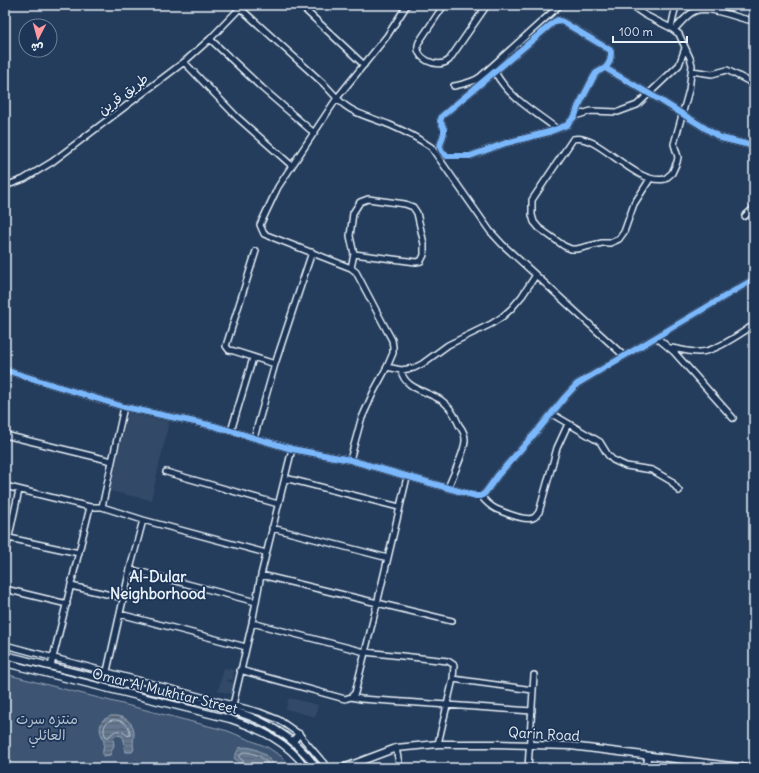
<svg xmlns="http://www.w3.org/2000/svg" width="759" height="773" font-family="Delius,'Playpen Sans Arabic',sans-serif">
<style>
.built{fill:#334a68}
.green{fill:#3e5472;stroke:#93a2b5}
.water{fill:url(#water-rules);stroke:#99a8ba}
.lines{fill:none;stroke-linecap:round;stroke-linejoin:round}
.shore{stroke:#b4c1ce;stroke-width:1}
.minor-casing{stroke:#e8f1f8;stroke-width:8}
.major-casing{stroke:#e8f1f8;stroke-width:9}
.minor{stroke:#1d3557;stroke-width:5}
.major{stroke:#1d3557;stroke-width:6}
.cycleway-casing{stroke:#1d3557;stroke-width:8}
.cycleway{stroke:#7ab7fb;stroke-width:6}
.labels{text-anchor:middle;stroke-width:3.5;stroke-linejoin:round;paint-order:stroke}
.street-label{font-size:14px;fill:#e8f1f8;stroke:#1d3557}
.park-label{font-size:14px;fill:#b5c2d0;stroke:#1d3557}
.neighbourhood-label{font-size:15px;font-weight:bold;fill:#e8f1f8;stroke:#1d3557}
</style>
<defs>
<pattern id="water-rules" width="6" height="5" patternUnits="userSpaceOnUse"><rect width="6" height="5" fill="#657890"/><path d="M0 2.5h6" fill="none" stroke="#576270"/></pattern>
</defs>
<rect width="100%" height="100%" fill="#253d5d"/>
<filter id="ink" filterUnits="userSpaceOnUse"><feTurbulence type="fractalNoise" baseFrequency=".025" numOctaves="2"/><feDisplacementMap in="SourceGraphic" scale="8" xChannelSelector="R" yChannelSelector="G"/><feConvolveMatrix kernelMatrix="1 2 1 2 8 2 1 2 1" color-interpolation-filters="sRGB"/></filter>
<g filter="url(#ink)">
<path class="built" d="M128,413L169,422L151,500L109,491Z
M224,668L234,670L233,680L227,679V681L234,683L231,694L218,691Z
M289,698L318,705L315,717L286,709Z"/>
<path class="green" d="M5,674L228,731L267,747L281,756L293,768H5Z"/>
<path class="water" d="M111,716C122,715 134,721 134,733C134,739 132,744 134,749L132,752H126C123,747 126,741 122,736L117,735L113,739L114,745L110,755L103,756C102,751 104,747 104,742C102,733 97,730 103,720Z
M239,748C255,744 269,756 276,768H245L234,758Z"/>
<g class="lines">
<path class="shore" d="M112,720C122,719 131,725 130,735L128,736C121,729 114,729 109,737H106C102,730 104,722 112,720Z
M247,768L246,764L239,757L243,752C255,752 265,758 271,768"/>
<g class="minor-casing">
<path id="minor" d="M300,5L364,65
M407,5L387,36L337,98C351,114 371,117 390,125C404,131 418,138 431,147L490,231L502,244L624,356
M444,5L419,42C412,58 438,70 449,60L487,5
M630,5L645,15L671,28L679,34L690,58L692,65L689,90L674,144L678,157L677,162L672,173L665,179C634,186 598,132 573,139L532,200V215L534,222L539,228L564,246L571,249H577L602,243H610L619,239L624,232L634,204L650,179
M240,8L324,84L337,98L278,187L260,225L264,234L351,268L356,272L386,329L392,340L393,347V353L387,367L374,391L361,420L350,460
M671,28L676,5
M674,30C680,24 687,14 695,11C710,5 738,19 754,21
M210,39L262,88L314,133
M184,62L237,117L291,165
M605,68L596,73L593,78L578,107L575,116L567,125L549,132L506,143L470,156H447C433,146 445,140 444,130C444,127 441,123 440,121L442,116L554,22L558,20L563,22L610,50L611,52C611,58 610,64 605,68L660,100L721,138L754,146
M692,71L712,74L727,70L754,84
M495,72C509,98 534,111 557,129
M454,86C463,84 472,83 480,77L560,5
M575,116L591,111L618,112L637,105L679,65L685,48
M5,186L24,179L52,162L184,62L210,39L243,5
M745,216L754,208
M256,251L226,346L229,350L234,351L275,364
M351,268L354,254L350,236L353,213L360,202L368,199L405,204L413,207L417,213L424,244V255L421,261L416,262L354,254
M656,337L674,352L733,418
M671,348C680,349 689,352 698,352C714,353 741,333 754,325
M387,367L401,370L414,368L422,364L448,345L491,324L502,317L511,309L522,296L536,275
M5,370L124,407L214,426L292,449L350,460L476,496H481L485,493L498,475L538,430L565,397L577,384L754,279
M401,370C404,389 427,391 441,400C450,406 455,415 459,425C462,429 465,434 465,439C466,450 452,477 448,488
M552,414L600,442L608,455L613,460L626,466L652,470L671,481L679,491
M231,431L253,358
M5,435L112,461
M254,438L275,364L312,252
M166,472L278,504
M285,478L399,507
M5,486L90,507H102L143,520L266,553
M481,496C485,501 490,506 496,509C503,512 525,521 533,518C536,517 537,514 539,512L557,448L568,424
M102,507L124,407
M272,528L388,558
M9,538L79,553
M5,555L19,490
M130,569L256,602
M261,575L452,621
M71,586L124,598
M5,589L67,604
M120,614L246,647
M252,623L365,652L448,661L454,665L453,679L438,744
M5,645L259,712L279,720L299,734L328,768
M51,666L90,507
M240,670L345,699L351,697L355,693L377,604L407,477
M107,671L130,569L143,520
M453,679L533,690
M351,697L361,699L532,711
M233,705L252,623L261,575L292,449
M396,748L400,768
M528,768L534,675
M646,768L648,756"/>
</g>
<g class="major-casing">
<path id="major" d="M5,655C58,668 111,682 165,694C200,703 244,709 275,729C292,739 305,752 317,768
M5,663L230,719C260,729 288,742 306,768
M293,741L299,734
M343,768L396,748L438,744H495L571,746L747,768"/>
</g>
<use href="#minor" class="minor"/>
<use href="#major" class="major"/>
<g class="cycleway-casing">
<path id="cycleway" d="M605,68L596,73L593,78L578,107L575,116L567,125L549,132L506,143L470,156H447C433,146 445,140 444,130C444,127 441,123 440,121L442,116L554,22L558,20L563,22L610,50L611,52C611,58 610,64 605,68L660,100L721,138L754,146
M5,370L124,407L214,426L292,449L350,460L476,496H481L485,493L498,475L538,430L565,397L577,384L754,279"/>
</g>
<use href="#cycleway" class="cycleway"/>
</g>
</g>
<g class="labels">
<g class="street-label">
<text transform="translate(123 94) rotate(-37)" y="5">طريق قرين</text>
<text transform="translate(165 691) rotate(14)" y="5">Omar Al Mukhtar Street</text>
<text transform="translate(544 734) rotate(3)" y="5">Qarin Road</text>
</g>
<g class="park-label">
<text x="47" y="724">منتزه سرت<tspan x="47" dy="16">العائلي</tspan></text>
</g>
<g class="neighbourhood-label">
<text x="158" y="582">Al-Dular<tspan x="158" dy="17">Neighborhood</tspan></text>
</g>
</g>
<rect width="759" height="773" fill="none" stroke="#1d3557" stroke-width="20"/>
<rect x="10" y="10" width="739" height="753" fill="none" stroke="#e8f1f8" stroke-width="1.5" filter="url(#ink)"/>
<g transform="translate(38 38) rotate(186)"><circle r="19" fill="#1d3557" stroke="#6e8097"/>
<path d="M0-3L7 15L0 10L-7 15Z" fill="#ff9aa2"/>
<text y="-6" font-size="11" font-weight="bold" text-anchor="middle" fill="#e8f1f8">ش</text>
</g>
<path d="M613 36v6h74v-6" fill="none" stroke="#e8f1f8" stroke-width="2"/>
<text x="619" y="36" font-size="12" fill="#e8f1f8" stroke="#1d3557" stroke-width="3" paint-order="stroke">100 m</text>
</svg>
